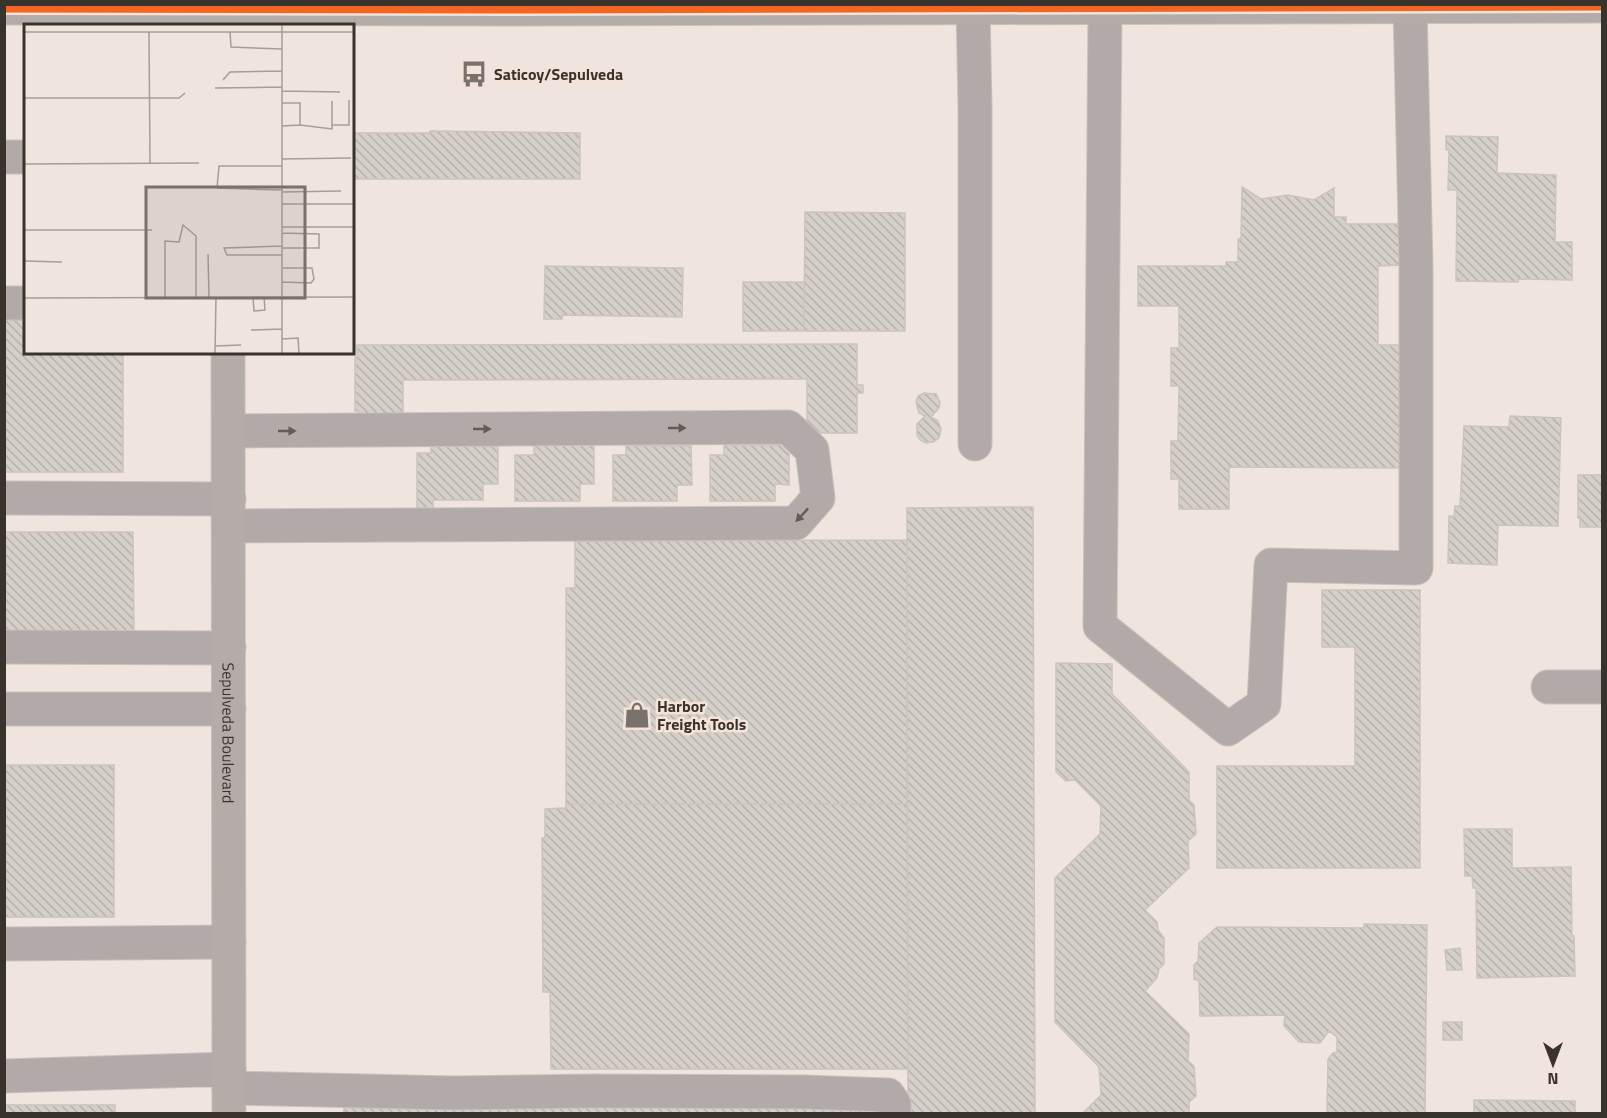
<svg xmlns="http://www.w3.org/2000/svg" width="1607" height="1118" font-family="'Titillium Web',sans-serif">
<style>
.building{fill:url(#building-back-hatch);stroke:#cac4be;stroke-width:1.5}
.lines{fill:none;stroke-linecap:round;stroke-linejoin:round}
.minor-casing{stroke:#c9c1bc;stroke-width:35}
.major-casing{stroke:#c9c1bc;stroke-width:35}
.minor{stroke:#b1aaa8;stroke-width:33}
.major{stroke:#b4aca8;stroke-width:33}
.bus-1-casing{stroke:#f5e3d8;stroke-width:14}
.bus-1{stroke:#f26522;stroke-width:9}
.oneway{fill:#635d59}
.labels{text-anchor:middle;stroke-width:5;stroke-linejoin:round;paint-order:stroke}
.poi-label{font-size:16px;font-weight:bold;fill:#39332e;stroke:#f5e3d8;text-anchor:start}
.street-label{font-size:16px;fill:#39332e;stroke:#f5e3d8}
.inset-road{fill:none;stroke:#a69d98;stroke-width:1.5}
.view{fill:#79716c;fill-opacity:0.15;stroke:#79716c;stroke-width:3}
.inset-edge{fill:none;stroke:#39332e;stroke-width:3}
</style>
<defs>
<pattern id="building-back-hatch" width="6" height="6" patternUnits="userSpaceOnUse" patternTransform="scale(1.5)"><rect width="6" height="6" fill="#d5cfc9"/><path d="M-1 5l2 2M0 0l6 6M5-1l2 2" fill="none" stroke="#b8b2ad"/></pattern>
</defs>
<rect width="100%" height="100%" fill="#efe4de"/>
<path class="building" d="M430,131L580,133V179H354V133H430Z
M1446,136L1498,137L1497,173L1556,175L1555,242H1572V280L1518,279V282L1456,281L1457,190H1448L1449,150H1446Z
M1242,187L1261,199L1288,195L1314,200L1334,188V217H1346V224H1402V265L1378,266V345H1403V468L1229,467V509H1179V479H1171V441H1178L1179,386H1171V348H1179V306H1138V266H1226V262H1238V239H1241Z
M805,212L905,213V331H804Z
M545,266L683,268L682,317L562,315V319H544Z
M743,282H804V331H743Z
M4,320H26V352H123V472H4Z
M857,344V385H863V393H857V433H807V379L403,380V440L359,443V411H355V357H357V345Z
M924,393L936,394L940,402L939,408L931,417L938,421L941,429L939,438L933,442L926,443L920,440L917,435V424L925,416L919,413L916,402L918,396Z
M1510,416L1561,418L1558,526L1498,525L1497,565L1448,563L1449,516L1454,517L1455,506H1460L1464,426L1509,427Z
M534,444L594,445V484H580V501H515V455H534Z
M724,445H789V485L775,484V501H710V455H724Z
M431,446H498V484H483V500H433V511H417V453H431Z
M626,446H691L692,485H677V501H613V455H626Z
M1578,475H1602V527H1580V518H1578Z
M1033,507L1035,1114H908L907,508Z
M4,532H133L134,631L4,632Z
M907,540V804H566V588H575V541Z
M1322,590H1420V868H1217V766H1355V647H1322Z
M1056,663L1112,664V694L1189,772V800L1194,805L1196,834L1188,841L1189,868L1145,910L1157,922L1158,930L1164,938V964L1159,969L1157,978L1145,991L1189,1034L1188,1061L1194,1066L1196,1096L1189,1102V1114H1082L1101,1095L1099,1067L1055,1022V878L1100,834L1101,806L1075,780L1066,781L1056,772Z
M4,765H114V917H4Z
M566,804H907L908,1069H551L550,992H543L542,838H545V809L566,808Z
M1464,829H1512V868L1571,867L1572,936H1574L1575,976L1477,978L1476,888H1473L1472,876H1465Z
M1364,924L1427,925L1425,1114H1329L1327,1111L1328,1059L1333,1053L1337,1052V1037L1329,1031L1320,1043L1299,1042L1284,1026L1285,1015L1200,1016L1199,981L1194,979V965L1198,961L1199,943L1217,927L1364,928Z
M1460,948L1462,970H1447L1445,950Z
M1443,1022H1462V1040H1443Z
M1474,1100L1575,1101V1114H1474Z
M344,1104H866V1114H344Z
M4,1105H115V1114H4Z"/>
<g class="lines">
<g class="minor-casing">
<path id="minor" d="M1105,7L1100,626L1228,729L1264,704L1271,565L1416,568V267L1410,6
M973,8L975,106V444
M4,157H26
M4,303H26
M229,431L788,427L812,450L818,498L796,523L229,526
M4,498L229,499
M4,647L229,648
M1548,687H1602
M4,709H229
M4,944L229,942
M4,1076L229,1069
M229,1088L453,1093L592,1091L804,1092L888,1095L894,1104V1114"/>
</g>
<g class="major-casing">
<g id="major">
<path d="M4,8L523,9L1602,6"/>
<path id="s1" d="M228,352L229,1114"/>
</g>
</g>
<use href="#minor" class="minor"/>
<use href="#major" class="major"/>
<g class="bus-1-casing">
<path id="bus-1" d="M4,8L523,9L1602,6"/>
</g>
<use href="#bus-1" class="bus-1"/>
</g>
<defs><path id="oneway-solid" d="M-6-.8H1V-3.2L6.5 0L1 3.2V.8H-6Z" transform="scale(1.5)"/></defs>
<g class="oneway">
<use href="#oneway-solid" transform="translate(677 428)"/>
<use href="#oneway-solid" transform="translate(482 429)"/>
<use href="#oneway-solid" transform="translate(287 431)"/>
<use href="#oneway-solid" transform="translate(802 515) rotate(133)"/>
</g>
<defs>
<g id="bus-bare" transform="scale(2.07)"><path d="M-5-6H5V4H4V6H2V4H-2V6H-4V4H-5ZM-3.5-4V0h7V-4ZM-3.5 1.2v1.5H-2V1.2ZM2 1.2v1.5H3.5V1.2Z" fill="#79716c" stroke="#f5e3d8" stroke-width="2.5" paint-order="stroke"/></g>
<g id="shop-bare" transform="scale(2.07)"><path d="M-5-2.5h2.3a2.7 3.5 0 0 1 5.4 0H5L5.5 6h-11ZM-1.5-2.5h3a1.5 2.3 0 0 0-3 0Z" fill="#79716c" stroke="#f5e3d8" stroke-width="2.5" paint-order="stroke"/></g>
</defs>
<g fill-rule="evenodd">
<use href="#bus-bare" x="474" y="74"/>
<use href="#shop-bare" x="637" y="715"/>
</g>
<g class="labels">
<g class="poi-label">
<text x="494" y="80">Saticoy/Sepulveda</text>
<text x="657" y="712">Harbor<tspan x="657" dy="18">Freight Tools</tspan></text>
</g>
<g class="street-label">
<text dy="6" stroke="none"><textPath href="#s1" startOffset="381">Sepulveda Boulevard</textPath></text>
</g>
</g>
<g transform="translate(24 24)">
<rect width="330" height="330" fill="#efe4de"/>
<path class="inset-road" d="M0,8H330M125,8L126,139M206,8L207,23L258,25M199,56L206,48L258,47M191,64L258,63M258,67L316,68M0,74H155L161,69M258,79H276V101L258,102M276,101L308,105V77M308,101H325V76M258,135L327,134M0,140L175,139M258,142H195L193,164L258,166M258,168L317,167M258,180H330M258,203H330M0,206H128M258,209L295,210V224H258M258,222L200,224L203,231H258M184,230L185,273M0,237L38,238M258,258L287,259L290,255L288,244H259M141,273V217L155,218L159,201L172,212V273M229,273L230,287L241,286L240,273M0,274L330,273M227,306L258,305M258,315L274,314L275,329M191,322L217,321M191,329L192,273M258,329V1"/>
<path class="view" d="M122,163H281V274H122Z"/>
<rect width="330" height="330" class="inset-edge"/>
</g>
<rect width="1607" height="1118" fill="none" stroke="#39332e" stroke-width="12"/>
<g transform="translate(1553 1064) rotate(180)" stroke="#f5e3d8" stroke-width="4.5" paint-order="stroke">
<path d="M0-4.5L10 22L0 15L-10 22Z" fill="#39332e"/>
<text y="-9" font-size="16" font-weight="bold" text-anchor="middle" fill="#39332e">N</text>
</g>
</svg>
